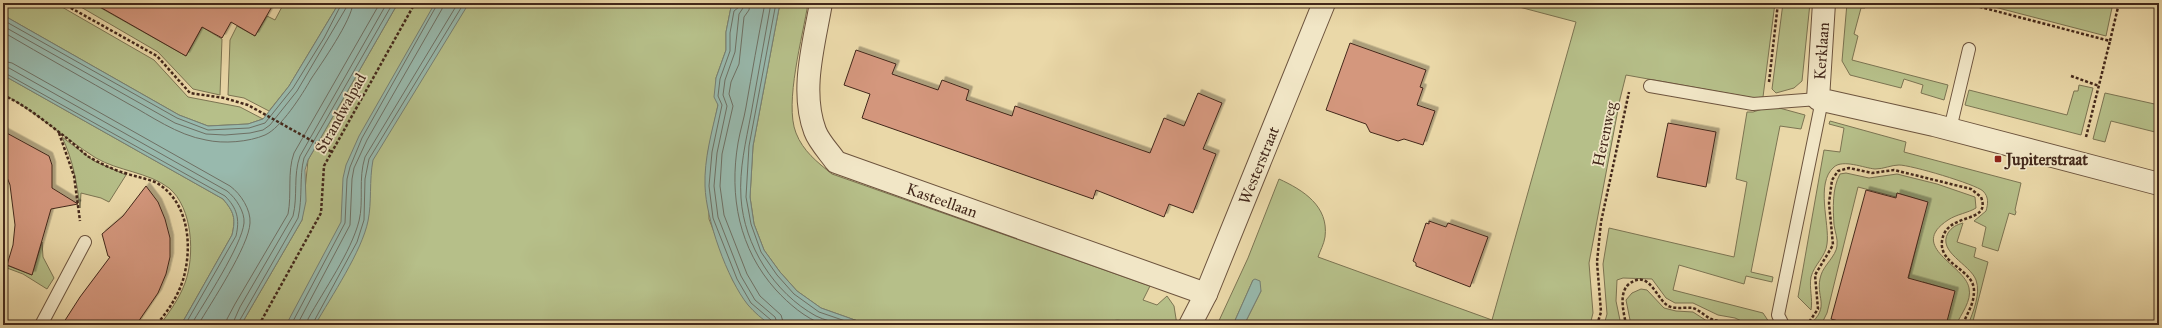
<svg xmlns="http://www.w3.org/2000/svg" width="2162" height="328" font-family="'IM FELL Great Primer',serif">
<style>
.green{fill:#b6bf89;stroke:#7c7452}
.water{fill:#98b9ad;stroke:#767f73}
.lines{fill:none;stroke-linecap:round;stroke-linejoin:round}
.shore{stroke:#6e7064;stroke-width:1}
.building{fill:#d4977d;stroke:#43281b;filter:url(#shadow)}
.service-casing{stroke:#6d543e;stroke-width:14}
.minor-casing{stroke:#6d543e;stroke-width:24}
.path{stroke:#43281b;stroke-width:2.5;stroke-dasharray:3 2;stroke-linecap:butt}
.service{stroke:#f1e6c6;stroke-width:12}
.minor{stroke:#f1e6c6;stroke-width:22}
.poi-dot{fill:#8f2418;stroke:#f1e6c6;stroke-width:1.5}
.labels{text-anchor:middle;stroke-width:3.5;stroke-linejoin:round;paint-order:stroke}
.street-label{font-size:16px;fill:#43281b;stroke:#f1e6c6}
.poi-label{font-size:16px;font-weight:bold;fill:#43281b;stroke:#f1e6c6;text-anchor:start}
</style>
<defs>
<filter id="shadow"><feDropShadow dx="3.5" dy="-3.5" stdDeviation="0" flood-color="#0004"/></filter>
</defs>
<rect width="100%" height="100%" fill="#ead8a8"/>
<filter id="stains"><feTurbulence type="fractalNoise" baseFrequency=".005" numOctaves="4"/><feColorMatrix values="0 0 0 0 .2 0 0 0 0 .09 0 0 0 0 .02 0 0 0 .5 -.17"/></filter>
<radialGradient id="worn" r=".72"><stop offset=".6" stop-color="#630" stop-opacity="0"/><stop offset="1" stop-color="#630" stop-opacity=".3"/></radialGradient>
<path class="green" d="M3,3H55L154,60L188,97L240,107L263,119L248,124L208,126L179,115L3,15Z
M74,3H92L186,56L202,27L222,39L220,95L193,89L158,52Z
M284,3H339L289,86L269,111L244,98L228,95L230,40L237,26L255,36L267,16L275,20Z
M398,3H736L731,7L726,32V50L716,78L718,105L708,152L709,219L733,281L771,325H241L302,220L308,160Z
M780,3H808C803,36 784,103 796,133C803,151 817,162 832,174L1150,286L1143,300L1157,305L1167,296L1174,306L1177,325C1164,325 1147,328 1135,325C1124,322 1117,316 1106,325H869L821,308L797,291L780,272L764,250L754,224L750,197L753,146Z
M1504,3H1775L1763,97L1754,98L1626,75L1620,99L1589,263L1593,313L1590,325H1244L1261,291L1253,280L1233,325H1217L1248,258L1279,179C1303,190 1329,206 1325,237C1324,244 1320,251 1318,257L1492,320L1576,22Z
M1783,3H1810L1802,81L1794,88L1776,93L1772,89Z
M1847,3H1866L1865,8H1861L1854,34L1858,36L1852,60L1948,85L1944,100L1921,93L1923,85L1904,79L1901,88L1850,75L1842,61Z
M1979,3H2113L2106,36Z
M3,75L223,199C234,212 236,218 232,235L181,325H160C170,311 179,299 185,283C195,256 193,208 169,188C148,172 118,171 96,158C64,138 36,112 3,94Z
M2079,85L2093,88L2081,135L1965,105L1969,90L2067,115L2074,91H2078Z
M2105,93L2159,105V133L2111,121L2105,142L2093,139Z
M1772,106L1805,115L1801,129L1780,126L1751,272L1773,277L1772,282L1746,276L1744,284L1679,265L1673,290L1763,313L1771,325H1750L1735,318L1718,315L1693,303H1675L1666,298L1652,279L1623,278L1617,280L1616,301L1621,325H1604L1607,314L1603,264L1609,228L1734,257L1747,182L1736,179L1747,112H1753Z
M1830,121L1906,142L1904,152L2021,183L2015,210L2016,212L2015,215L2009,213L1998,251L1982,246L1986,227L1974,221L1986,211C1988,204 1989,197 1983,191C1975,184 1911,165 1899,165C1891,165 1884,169 1875,169C1864,168 1843,159 1834,167C1815,183 1830,224 1827,244C1826,256 1814,265 1811,277C1809,288 1813,299 1811,310L1798,297L1824,150L1840,152L1844,128L1829,124Z
M62,137L94,161L126,175L109,202L101,198L81,193L80,208C77,183 73,160 62,137Z
M1846,173L1869,178L1897,174L1937,184L1975,197L1976,208C1968,213 1957,214 1948,220C1907,247 1965,265 1969,288C1972,301 1961,314 1956,325H1945L1954,291L1923,282L1922,285L1908,281L1927,202L1897,193L1896,197L1858,187L1827,313L1821,325H1809C1832,306 1814,297 1821,275C1824,265 1836,256 1837,246C1838,239 1835,232 1834,225C1833,209 1832,188 1840,174Z
M1963,223L1957,242L1976,248L1974,257L1988,262L1972,325H1968C1973,312 1981,294 1976,280C1970,264 1937,252 1948,233C1952,227 1956,225 1963,223Z
M42,242L43,257L54,278L47,289L23,274L7,268L6,265L32,275Z
M1641,289L1647,290L1664,308L1676,311L1693,312L1710,323L1717,325H1631L1626,300L1632,293Z"/>
<path class="water" d="M339,3H398L308,160L305,170L306,201L302,220L241,325H181L232,235C236,218 234,212 223,199L3,75V15L179,115L208,126L248,124L263,119L289,86Z
M435,3H469L373,160C369,181 372,202 368,221C362,251 331,297 315,325H286L341,222L343,178L346,165L359,136Z
M736,3H780L753,146L750,197L754,224L764,250L780,272L797,291L821,308L869,325H771C763,320 754,312 748,305C727,279 706,219 705,186C704,159 712,131 718,105L714,97L716,78L726,50V32L731,7Z
M1255,279L1260,281L1261,291L1244,325H1233L1253,280Z"/>
<g class="lines">
<path class="shore" d="M739,3V7L734,11L730,33V51L720,79L718,96L722,105L712,152L709,186L713,218L737,279L751,303L771,320L773,325
M744,3L743,8L739,14L735,52L725,80L723,95L727,106L717,153L714,186L718,217L741,276L755,300L775,317L778,325
M750,3L749,10L744,17L739,64L731,82L729,94L733,106L722,154L720,186L724,215L747,274L760,296L781,315L784,325
M765,3C758,38 752,73 746,107C744,119 740,131 738,143C729,196 739,249 776,290C789,304 805,318 824,325
M771,3C764,40 758,77 751,114C746,141 739,169 741,198C744,245 774,293 816,316C824,320 834,322 842,325
M776,3L749,146L746,197L751,224L761,252L777,275L794,294L819,312L857,325
M3,20L177,118L208,130L249,128L265,123L293,88L324,38L342,3
M3,26L175,123L206,134L225,135L250,133L263,130L270,125L297,91L346,8L347,3
M3,32C44,56 85,79 127,103C151,116 177,135 206,140C223,144 249,142 265,135C281,128 302,95 311,79C321,64 352,20 353,3
M3,61L12,63L230,186C241,194 251,210 250,223C249,246 211,303 198,325
M3,67L9,68L227,191C236,198 245,212 244,223C242,245 204,303 191,325
M3,72L225,196C237,208 240,219 236,236L185,325
M226,325L227,319L235,304L288,214C292,194 287,172 294,153L380,3
M232,325L240,307L293,216C298,196 293,175 300,156L387,3
M237,325L298,218C303,197 299,177 304,158L393,3
M291,325L345,223L347,179L350,167L362,138L438,3
M297,325L350,225L352,179L354,168L367,140L442,9L443,3
M307,325L308,319C324,290 351,252 359,221C364,201 358,179 365,157L458,3
M312,325L357,242L364,220L365,179L369,159L464,3"/>
</g>
<path class="building" d="M93,3H274L255,36L231,22L222,38L202,27L186,56Z
M1350,43L1426,70L1420,87L1423,88L1417,105L1435,111L1423,145L1404,139L1398,141L1370,132L1366,124L1326,110Z
M856,50L896,64L892,74L938,90L942,80L969,90L966,100L1012,116L1015,106L1150,153L1164,118L1184,126L1198,93L1222,103L1203,149L1216,154L1193,213L1169,204L1164,217L1096,190L1093,199L862,118L870,94L844,85Z
M1668,123L1716,132L1706,187L1657,177Z
M3,131L49,156L52,165V188L78,204L51,209L32,275L7,265L13,245L15,225L10,185L3,167Z
M146,186L158,202L165,219L170,238V257L166,274L158,293L136,325H62L80,297L110,257L108,256L102,234L123,216Z
M1866,190L1896,198L1897,193L1928,202L1908,278L1955,291L1946,325H1853L1831,319Z
M1429,221L1446,227L1448,223L1488,237L1470,287L1416,266V263L1413,261L1426,223L1429,224Z"/>
<g class="lines">
<g class="service-casing">
<path id="service" d="M1650,86L1753,104L1818,99L1820,110L1778,315L1783,325
M1950,129L1969,49
M41,325L85,242"/>
</g>
<g class="minor-casing">
<g id="minor">
<path id="s1" d="M821,3C814,44 800,91 815,131C819,142 830,153 836,162L1206,294"/>
<path d="M1824,3L1818,99L1934,125L2159,184"/>
<path id="s2" d="M1190,325L1206,294L1324,3"/>
</g>
</g>
<path class="path" d="M62,3L157,56L190,93L224,98L248,105L332,152
M1965,3L2110,41L2119,3
M2071,76L2099,86
M1769,82L1778,3
M3,95C26,105 48,124 68,139C75,145 82,152 89,157C100,163 113,170 125,173C136,177 146,178 157,183C187,201 192,241 185,272C181,292 169,310 156,325
M59,133L74,176L80,221
M2086,137L2110,41
M1805,324L1809,322L1818,309L1815,275L1833,245L1829,203L1832,180L1838,171L1849,168L1872,173L1894,170L1971,189L1981,197C1992,225 1946,211 1942,241C1939,265 1973,269 1974,290C1974,306 1967,312 1963,325
M259,325L321,213L324,166L415,3
M1597,325L1601,312L1597,262L1601,222L1629,92
M1626,325C1624,313 1618,293 1629,284C1651,267 1657,304 1671,307C1678,309 1686,307 1693,308C1700,310 1706,318 1714,320C1723,323 1732,321 1741,325"/>
<use href="#service" class="service"/>
<use href="#minor" class="minor"/>
</g>
<rect class="poi-dot" x="1994" y="155" width="8" height="8" rx="2"/>
<g class="labels">
<g class="street-label">
<text transform="translate(1821 51) rotate(-86)" y="6">Kerklaan</text>
<text transform="translate(340 113) rotate(-61)" y="6">Strandwalpad</text>
<text transform="translate(1604 134) rotate(-78)" y="6">Herenweg</text>
<text dy="6" stroke="none"><textPath href="#s2" startOffset="174">Westerstraat</textPath></text>
<text dy="6" stroke="none"><textPath href="#s1" startOffset="280">Kasteellaan</textPath></text>
</g>
<g class="poi-label">
<text x="2006" y="165">Jupiterstraat</text>
</g>
</g>
<rect width="2162" height="328" fill="none" stroke="#ead8a8" stroke-width="16"/>
<rect x="4" y="4" width="2154" height="320" fill="none" stroke="#43281b" stroke-width="2"/>
<rect x="8" y="8" width="2146" height="312" fill="none" stroke="#43281b"/>
<rect width="100%" height="100%" filter="url(#stains)"/>
<rect width="100%" height="100%" fill="url(#worn)"/>
</svg>
